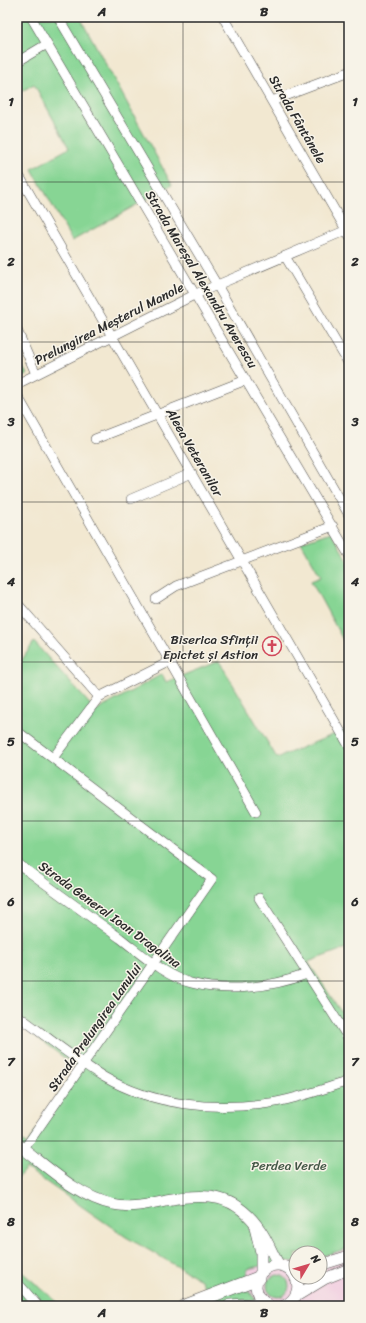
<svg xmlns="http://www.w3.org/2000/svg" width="366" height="1323" font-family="Sriracha,sans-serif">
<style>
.built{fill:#f2cfe1}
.green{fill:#87d594;stroke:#598060}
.forest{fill:#6db67e;stroke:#4c7054}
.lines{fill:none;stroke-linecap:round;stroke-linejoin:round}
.minor-casing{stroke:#494744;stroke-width:10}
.major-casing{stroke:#494744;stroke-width:12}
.highway-casing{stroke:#494744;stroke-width:14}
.minor{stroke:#fff;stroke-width:9}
.major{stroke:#fff;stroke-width:11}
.highway{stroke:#fff;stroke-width:13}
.grid{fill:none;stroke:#2b2b2b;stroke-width:1;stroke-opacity:0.55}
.labels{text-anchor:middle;stroke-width:3;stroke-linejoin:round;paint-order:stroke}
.street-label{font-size:13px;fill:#2b2b2b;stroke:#f7f3e8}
.poi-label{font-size:13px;fill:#2b2b2b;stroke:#f7f3e8;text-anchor:end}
.park-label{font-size:13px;fill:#425645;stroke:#f7f3e8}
.neatline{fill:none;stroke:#2b2b2b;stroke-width:1.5}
.grid-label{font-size:13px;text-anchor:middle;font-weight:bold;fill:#2b2b2b}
</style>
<rect width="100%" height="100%" fill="#f7f3e8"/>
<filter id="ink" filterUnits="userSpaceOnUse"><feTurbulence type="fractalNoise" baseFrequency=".025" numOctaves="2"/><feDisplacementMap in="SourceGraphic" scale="8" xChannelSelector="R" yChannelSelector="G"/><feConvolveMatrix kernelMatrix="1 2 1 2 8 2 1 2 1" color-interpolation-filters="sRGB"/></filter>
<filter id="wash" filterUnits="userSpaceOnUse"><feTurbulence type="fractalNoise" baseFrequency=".012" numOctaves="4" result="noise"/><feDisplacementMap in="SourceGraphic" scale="16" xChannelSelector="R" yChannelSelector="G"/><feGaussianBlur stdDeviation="0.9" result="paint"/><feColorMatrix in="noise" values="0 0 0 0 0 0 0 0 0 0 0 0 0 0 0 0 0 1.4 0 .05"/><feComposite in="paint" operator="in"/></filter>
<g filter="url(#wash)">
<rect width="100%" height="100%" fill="#f2e8d1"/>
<path class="built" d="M349,1248V1306H261L248,1291L247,1269L284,1261L296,1262V1277H320V1257Z"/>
<path class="green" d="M17,17H80L172,185L72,241L32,169L69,148L34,84L17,94Z
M17,352L27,375L17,379Z
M331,532L349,563V651L311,581L321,577L301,542Z
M34,642L96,711L162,674L166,682L219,661L277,758L349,728V947L308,962L349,1024V1248L320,1257V1253H296V1262L284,1261L247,1269L248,1290L261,1306H214L201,1280L126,1237L26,1168L17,1179V1137L27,1145L77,1067L17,1023V667Z
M17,1268L62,1306H17Z
M267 1286a11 11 0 1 1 22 0a11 11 0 1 1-22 0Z"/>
<path class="forest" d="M206,1290L214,1306H163Z"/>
</g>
<g filter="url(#ink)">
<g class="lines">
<g class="minor-casing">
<path id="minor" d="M31,17L349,555
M58,17L217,285L349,515
M223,17L349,235
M17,62L47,44
M272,101L349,72
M17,172L349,746
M285,256L349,364
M17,330L36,374
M17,384L196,294L349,229
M17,395L256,812
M95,439L246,380
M131,499L192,473
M156,599L176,586L333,526
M17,603L99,697
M17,731L212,879L24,1149
M53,758L99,697L169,662
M17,863C51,888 85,913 120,938C141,954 164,976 191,983C228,993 272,987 307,974
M259,898L349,1039
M17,1015C46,1036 74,1059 104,1077C154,1106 214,1111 270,1103C297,1099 323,1089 349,1081
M17,1282L38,1306"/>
</g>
<g class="major-casing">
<path id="major" d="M17,1144C46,1165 76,1196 112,1204C130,1208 148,1204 166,1200C206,1193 235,1193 260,1230C268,1241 272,1254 279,1265
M255,1228L261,1252V1272
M320,1265L349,1256
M296,1296L324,1279L349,1269
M270,1306C262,1302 257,1296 256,1287C256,1281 258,1275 263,1271C287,1250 315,1290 284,1306"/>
</g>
<g class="highway-casing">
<path id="highway" d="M185,1306L258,1278
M230,1306L266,1304"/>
</g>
<use href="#minor" class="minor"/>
<use href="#major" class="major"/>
<use href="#highway" class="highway"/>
</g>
</g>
<path class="grid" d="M183,17V1306M17,182H349M17,342H349M17,502H349M17,662H349M17,821H349M17,981H349M17,1141H349"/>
<defs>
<g id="church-ring" transform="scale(1)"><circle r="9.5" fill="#f7f3e8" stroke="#d1495b" stroke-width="1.5"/><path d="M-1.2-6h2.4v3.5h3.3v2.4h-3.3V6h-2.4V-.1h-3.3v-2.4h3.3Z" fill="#d1495b"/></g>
</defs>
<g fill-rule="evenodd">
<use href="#church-ring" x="272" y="646"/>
</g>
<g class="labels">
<g class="street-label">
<text transform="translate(298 119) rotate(60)" y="5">Strada Fântânele</text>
<text transform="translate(202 279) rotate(59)" y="5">Strada Mareșal Alexandru Averescu</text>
<text transform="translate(109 323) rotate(-27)" y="5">Prelungirea Meșterul Manole</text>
<text transform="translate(195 452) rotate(60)" y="5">Aleea Veteranilor</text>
<text transform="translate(110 914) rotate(36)" y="5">Strada General Ioan Dragalina</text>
<text transform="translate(94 1027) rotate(-55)" y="5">Strada Prelungirea Lanului</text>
</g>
<g class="poi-label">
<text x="258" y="644">Biserica Sfinții<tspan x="258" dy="15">Epictet și Astion</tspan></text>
</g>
<g class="park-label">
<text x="289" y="1170">Perdea Verde</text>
</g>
</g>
<rect width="366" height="1323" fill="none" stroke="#f7f3e8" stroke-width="44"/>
<g transform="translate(308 1265) rotate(52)"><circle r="19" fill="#f7f3e8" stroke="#a5a39c"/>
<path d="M0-3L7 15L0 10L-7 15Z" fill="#d1495b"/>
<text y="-6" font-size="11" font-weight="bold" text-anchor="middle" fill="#2b2b2b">N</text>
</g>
<rect x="22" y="22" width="322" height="1279" class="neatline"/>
<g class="grid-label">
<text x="102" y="16">A</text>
<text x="264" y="16">B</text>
<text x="11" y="106">1</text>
<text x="355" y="106">1</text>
<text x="11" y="266">2</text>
<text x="355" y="266">2</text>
<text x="11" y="426">3</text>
<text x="355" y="426">3</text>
<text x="11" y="586">4</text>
<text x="355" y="586">4</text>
<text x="11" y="746">5</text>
<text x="355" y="746">5</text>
<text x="11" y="906">6</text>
<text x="355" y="906">6</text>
<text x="11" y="1066">7</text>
<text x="355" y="1066">7</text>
<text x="11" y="1226">8</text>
<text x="355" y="1226">8</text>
<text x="102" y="1317">A</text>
<text x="264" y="1317">B</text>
</g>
</svg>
